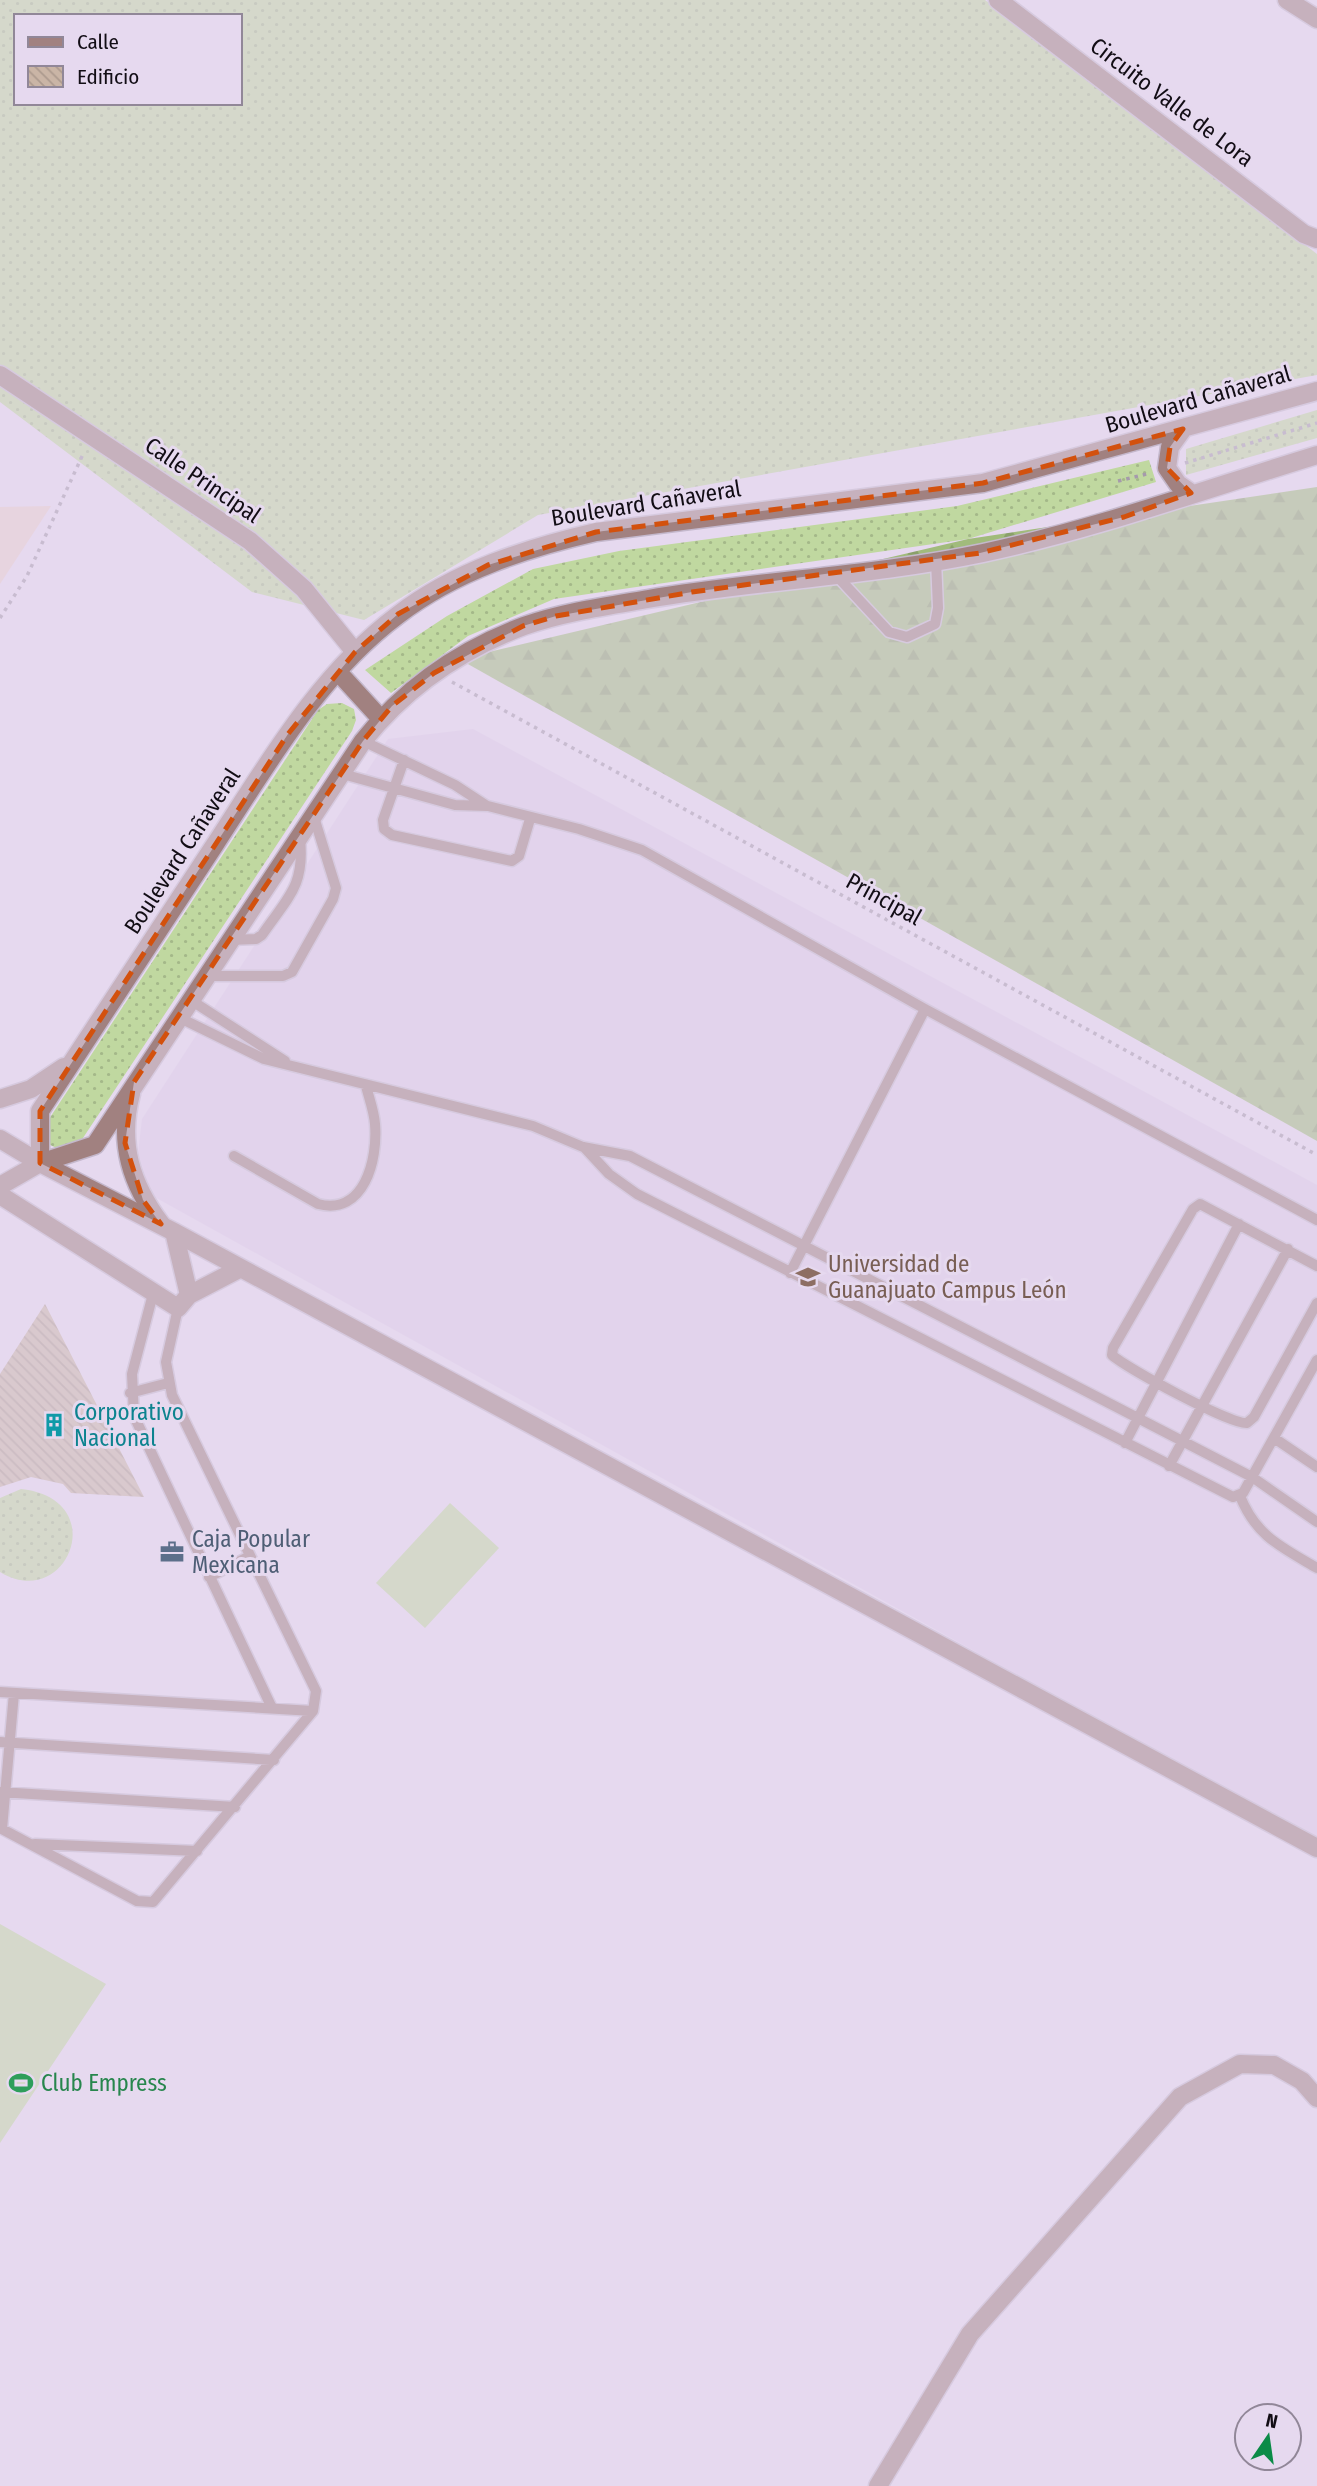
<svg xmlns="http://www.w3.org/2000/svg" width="1317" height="2486" font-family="'Fira Sans Condensed',sans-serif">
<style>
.built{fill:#decde9}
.medical{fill:#e9cecc}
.grass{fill:url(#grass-dots);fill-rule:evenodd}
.forest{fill:url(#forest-firs)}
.garden{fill:#c0d8a0}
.building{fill:url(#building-back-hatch)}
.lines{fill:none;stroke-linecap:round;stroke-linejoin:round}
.service-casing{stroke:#c4b8cc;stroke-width:13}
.minor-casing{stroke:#c4b8cc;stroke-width:21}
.tertiary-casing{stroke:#c4b8cc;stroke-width:21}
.path{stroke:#a59aac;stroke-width:3.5;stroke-dasharray:3.5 5;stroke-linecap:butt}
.service{stroke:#a18180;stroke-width:10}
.minor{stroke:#a18180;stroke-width:18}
.tertiary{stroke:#a18180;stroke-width:18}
.marked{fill:none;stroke:#d3510d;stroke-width:5;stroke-dasharray:14 9;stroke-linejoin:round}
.labels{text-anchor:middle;stroke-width:6;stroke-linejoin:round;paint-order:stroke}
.street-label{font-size:23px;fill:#120d15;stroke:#e6d9ef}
.education-label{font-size:23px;fill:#785e54;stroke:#e6d9ef;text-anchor:start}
.culture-label{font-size:23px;fill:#0d838f;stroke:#e6d9ef;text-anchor:start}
.service-label{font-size:23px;fill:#4e5e75;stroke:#e6d9ef;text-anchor:start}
.leisure-label{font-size:23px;fill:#27864d;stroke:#e6d9ef;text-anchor:start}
</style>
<defs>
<pattern id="grass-dots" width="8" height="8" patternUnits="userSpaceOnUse" patternTransform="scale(1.75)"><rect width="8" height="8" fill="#c0d8a0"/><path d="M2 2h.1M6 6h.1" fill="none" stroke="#a4b889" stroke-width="1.8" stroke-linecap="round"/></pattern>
<pattern id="forest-firs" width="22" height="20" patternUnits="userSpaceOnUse" patternTransform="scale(1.75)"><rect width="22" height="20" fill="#a1bb7c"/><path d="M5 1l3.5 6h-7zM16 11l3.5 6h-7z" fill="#8aa06a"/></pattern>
<pattern id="building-back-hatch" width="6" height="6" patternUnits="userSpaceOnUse" patternTransform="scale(1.75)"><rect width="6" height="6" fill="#cab5a6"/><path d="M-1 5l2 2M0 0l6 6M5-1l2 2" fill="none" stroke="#ac9a8e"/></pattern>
</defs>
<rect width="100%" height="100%" fill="#e6d9ef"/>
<path class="built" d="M473,729L1317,1185V1841L151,1195L138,1153L142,1119L388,739Z"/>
<path class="medical" d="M51,506L0,584V507Z"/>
<path class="grass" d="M0,0H985L1317,254V375L538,515L364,620L252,592L0,402ZM16,16H240V103H16Z
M1317,410V438L1186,475V449Z
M1149,460L1156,482L968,539L554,599L468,636L391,693L365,670L447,616L533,569L619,551L957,506Z
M342,703L354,709L356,720L352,731L79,1144L63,1151L48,1144L47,1122L318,710L327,704Z
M21,1489C113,1499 67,1613 0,1572V1498Z"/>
<path class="forest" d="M1317,487V1141L459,659L968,539Z"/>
<path class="garden" d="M450,1503L499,1548L425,1628L376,1583Z
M0,1924L106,1984L0,2143Z"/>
<path class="building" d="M45,1304L144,1497L71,1493L63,1484L31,1477L0,1487V1374Z"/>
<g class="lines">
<g class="service-casing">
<path id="service" d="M835,574L889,632L907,637L935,624L938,608L936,560
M363,741L455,785L487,806
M404,760L383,820L384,829L392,835L512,861L519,856L530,819
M339,773L455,805L488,806L579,829L642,850L925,1009L1317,1220
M229,940L256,939L262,935C288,897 305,886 300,839
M205,976H283L292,972L333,899L336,888L313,814
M189,999L285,1061
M178,1017L264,1059L533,1126L583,1147L630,1156L1252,1477L1317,1522
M584,1147L609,1174L637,1194L1233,1497L1243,1493L1317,1360
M234,1156L318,1204C364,1216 378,1160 375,1124C374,1111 369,1098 366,1086
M1317,1266L1200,1204L1193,1209L1113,1348L1112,1355C1126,1368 1231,1425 1247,1423L1254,1417L1317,1303
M790,1273L925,1009
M153,1294L132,1374L134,1416L272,1708
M130,1393L168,1383
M1274,1438L1317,1467
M1125,1443L1239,1224
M1169,1466L1288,1249
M1240,1496C1256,1536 1281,1547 1317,1568
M209,1577L250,1556
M0,1692L313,1711
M0,1742L274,1760
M0,1792L235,1807
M0,1828L137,1901L153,1902L313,1711L316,1691L172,1395L166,1362L178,1308
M2,1829L14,1693
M35,1844L197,1851"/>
</g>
<g class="minor-casing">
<path id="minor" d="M998,0L1304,234L1317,239
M1287,0L1317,19
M0,375L250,541L304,589L355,652
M40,1163L174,1232L1317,1848
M0,1195L178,1308L189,1295L241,1268
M174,1232L189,1295
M878,2486L970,2334L1180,2097L1240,2064L1274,2065L1302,2081L1317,2098"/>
</g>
<g class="tertiary-casing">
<path id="tertiary" d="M1183,429L1170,447L1167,468L1178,484L1191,493
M339,673L381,719
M131,1094C118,1143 131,1184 161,1224
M0,1099L31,1089L64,1067
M0,1139L40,1163
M40,1163V1111C98,1022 156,934 214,846C267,765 319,674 398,615C455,571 527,548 596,532L983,483L1317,391
M0,1186L40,1163L95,1145L363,741C405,688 460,650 524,626C564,612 607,606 648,599C759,580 873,576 983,553C1096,529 1206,489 1317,455"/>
</g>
<path class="path" d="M1185,463L1317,423
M1118,481L1151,473
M0,618L27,576L84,452
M452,682L1317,1155"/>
<use href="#service" class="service"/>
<use href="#minor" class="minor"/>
<use href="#tertiary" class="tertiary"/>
</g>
<path d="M0 0H1317V2486H0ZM1183,429L1170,447L1167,468L1191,493L1124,517L980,553L692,592L556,616L523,626L434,673L392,706L363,741L134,1082L125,1143L143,1200L161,1224L40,1163V1111L288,734L355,652L398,614L488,565L596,532L983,483Z" fill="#e6d9ef" fill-opacity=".55" fill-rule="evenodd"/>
<path class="marked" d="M1183,429L1170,447L1167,468L1191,493L1124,517L980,553L692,592L556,616L523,626L434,673L392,706L363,741L134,1082L125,1143L143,1200L161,1224L40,1163V1111L288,734L355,652L398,614L488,565L596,532L983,483Z"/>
<defs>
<g id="university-bare" transform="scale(1.89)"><path d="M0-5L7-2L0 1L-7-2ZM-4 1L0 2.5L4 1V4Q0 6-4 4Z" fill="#8d6e63" stroke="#e6d9ef" stroke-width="2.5" paint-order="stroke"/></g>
<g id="building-bare" transform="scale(1.89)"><path d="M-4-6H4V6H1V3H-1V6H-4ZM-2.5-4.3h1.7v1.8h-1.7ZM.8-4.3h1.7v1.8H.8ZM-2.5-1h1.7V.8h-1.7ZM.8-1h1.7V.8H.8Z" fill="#0f9aa8" stroke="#e6d9ef" stroke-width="2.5" paint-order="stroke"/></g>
<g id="office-bare" transform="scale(1.89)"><path d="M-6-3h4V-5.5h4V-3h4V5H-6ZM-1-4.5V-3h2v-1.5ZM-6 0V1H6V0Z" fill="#5c6f8a" stroke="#e6d9ef" stroke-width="2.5" paint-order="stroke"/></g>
<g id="stadium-bare" transform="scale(1.89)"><path d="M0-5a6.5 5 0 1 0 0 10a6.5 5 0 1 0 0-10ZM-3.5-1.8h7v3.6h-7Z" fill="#2e9e5b" stroke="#e6d9ef" stroke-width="2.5" paint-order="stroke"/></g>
</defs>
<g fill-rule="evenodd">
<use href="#university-bare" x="808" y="1277"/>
<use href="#building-bare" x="54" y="1425"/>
<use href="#office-bare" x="172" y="1552"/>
<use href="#stadium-bare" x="21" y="2083"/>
</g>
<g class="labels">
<g class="street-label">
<text transform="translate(1172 102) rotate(37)" y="8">Circuito Valle de Lora</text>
<text transform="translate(1198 399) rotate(-16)" y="8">Boulevard Cañaveral</text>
<text transform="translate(203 480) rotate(34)" y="8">Calle Principal</text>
<text transform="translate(646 503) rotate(-9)" y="8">Boulevard Cañaveral</text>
<text transform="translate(182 851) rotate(-57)" y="8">Boulevard Cañaveral</text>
<text transform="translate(884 899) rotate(29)" y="8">Principal</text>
</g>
<g class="education-label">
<text x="828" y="1272">Universidad de<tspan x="828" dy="26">Guanajuato Campus León</tspan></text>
</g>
<g class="culture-label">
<text x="74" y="1420">Corporativo<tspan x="74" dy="26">Nacional</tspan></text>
</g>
<g class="service-label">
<text x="192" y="1547">Caja Popular<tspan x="192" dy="26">Mexicana</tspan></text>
</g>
<g class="leisure-label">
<text x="41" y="2091">Club Empress</text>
</g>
</g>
<rect x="14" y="14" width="228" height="91" fill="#e6d9ef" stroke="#918798" stroke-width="2"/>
<rect x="28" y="37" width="35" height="10" fill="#a18180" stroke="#918798" stroke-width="2"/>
<text x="77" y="49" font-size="21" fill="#120d15">Calle</text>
<rect x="28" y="66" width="35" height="21" fill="url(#building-back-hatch)" stroke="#918798" stroke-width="2"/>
<text x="77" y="84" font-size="21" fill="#120d15">Edificio</text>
<g transform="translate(1268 2437) rotate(13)"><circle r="33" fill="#e6d9ef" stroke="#918798" stroke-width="2"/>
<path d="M0-5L12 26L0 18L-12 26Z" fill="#0b8b47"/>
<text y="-10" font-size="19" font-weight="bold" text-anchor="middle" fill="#120d15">N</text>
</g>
</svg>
